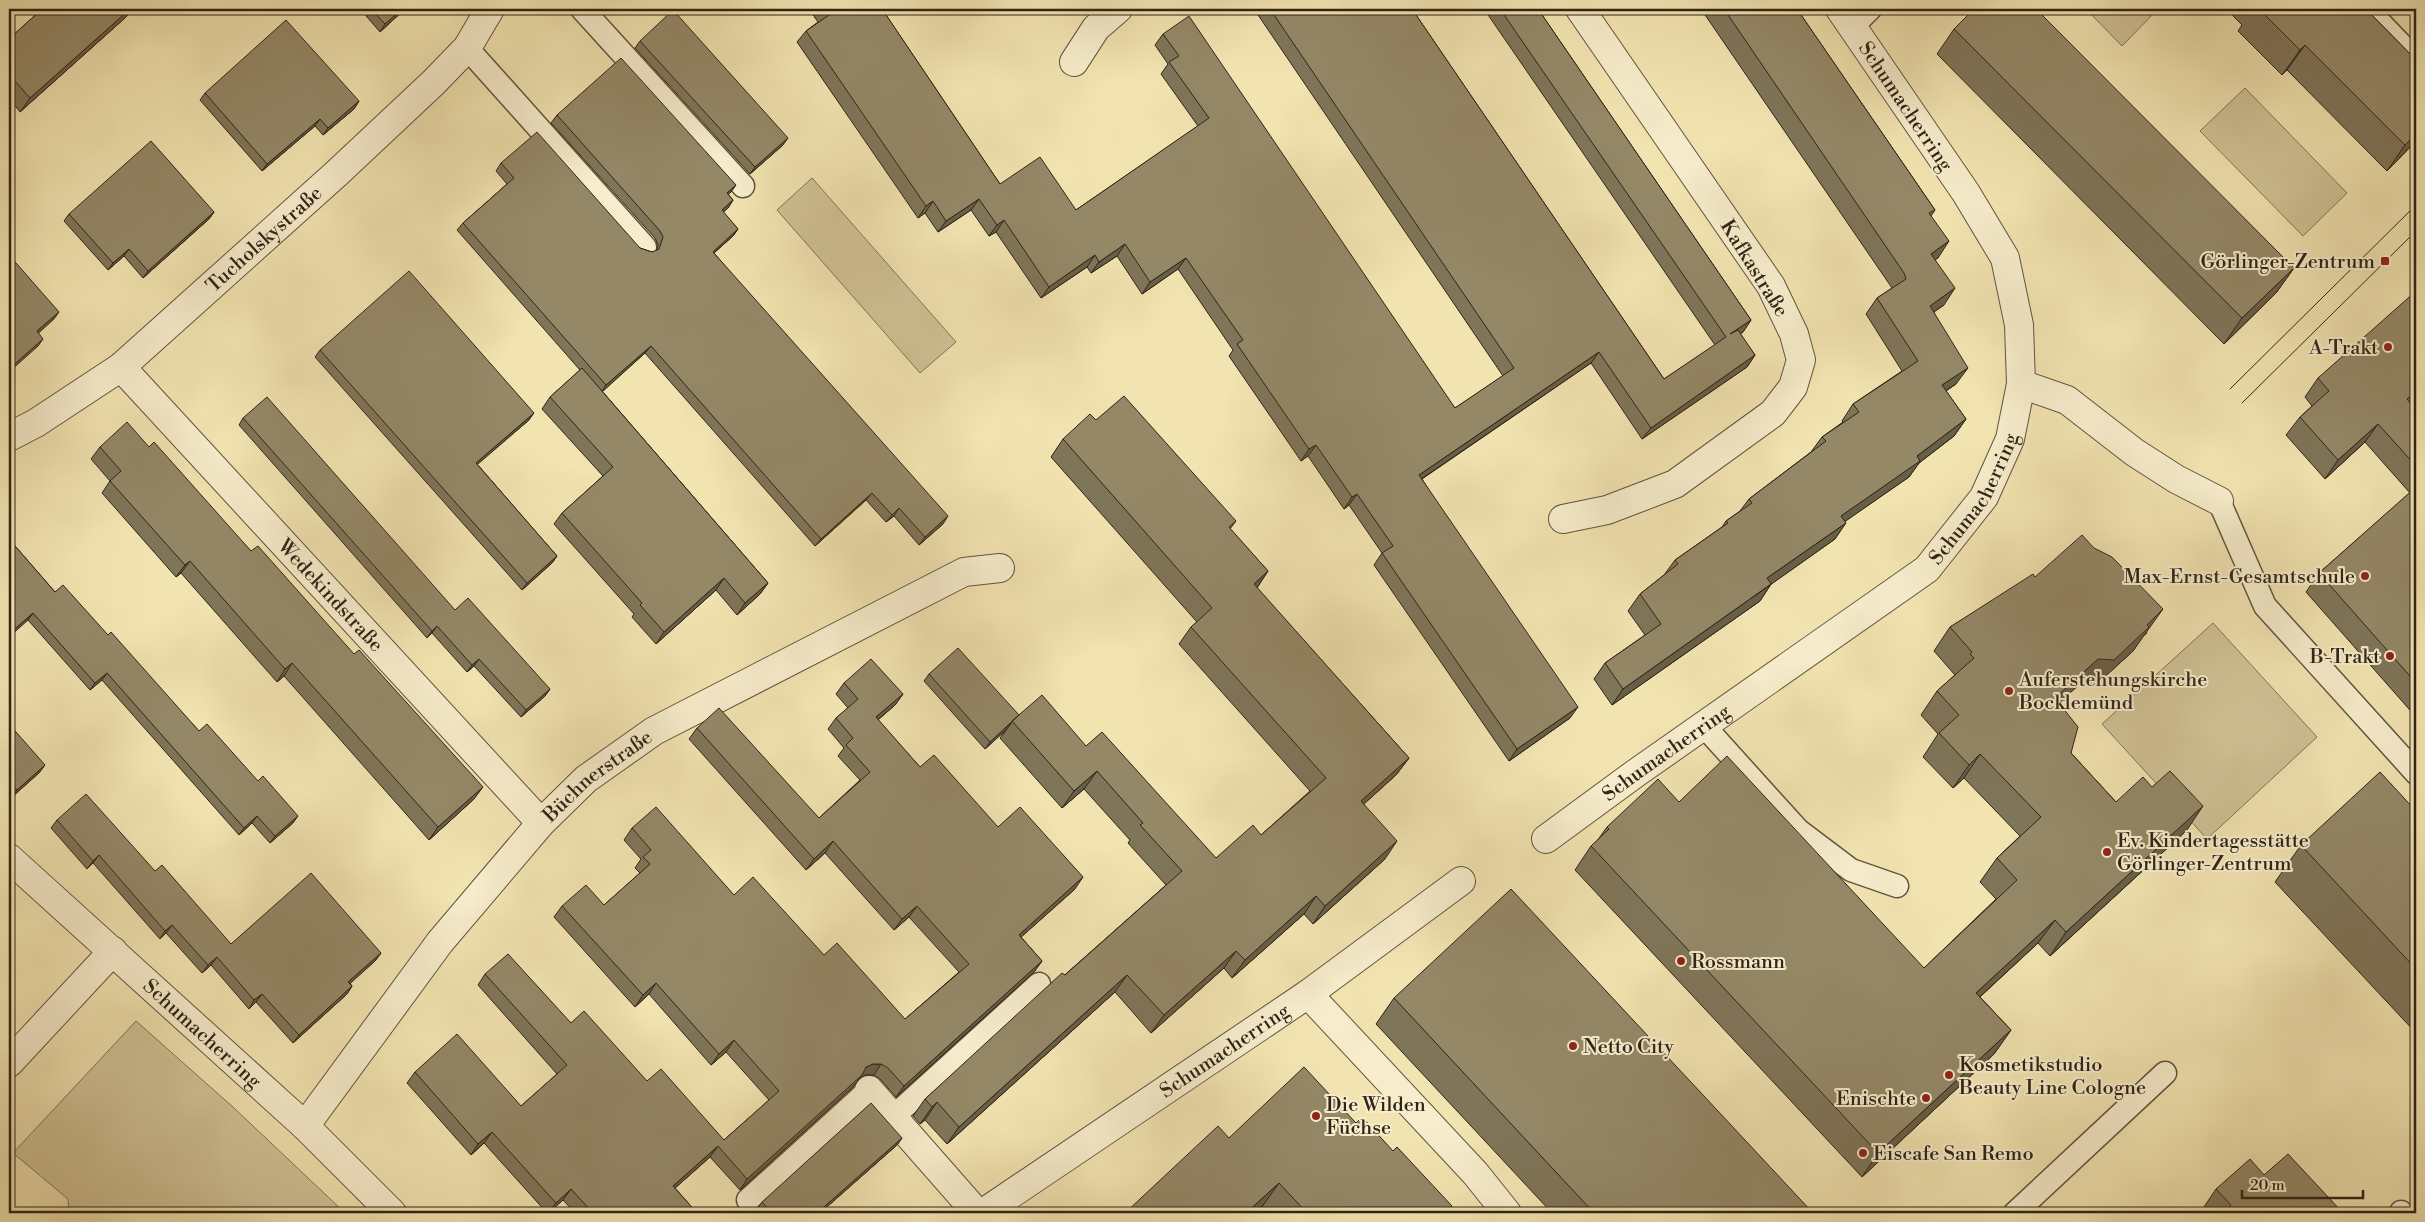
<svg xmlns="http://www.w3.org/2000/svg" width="2425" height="1222" font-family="'Libre Bodoni',serif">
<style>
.green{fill:#d1c397;stroke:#807457}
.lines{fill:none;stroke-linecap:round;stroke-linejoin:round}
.service-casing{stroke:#60543e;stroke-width:25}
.minor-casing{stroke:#60543e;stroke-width:30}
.service{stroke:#f7edcc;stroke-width:22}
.minor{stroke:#f7edcc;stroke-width:28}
.tram{stroke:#2f2417;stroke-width:1}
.wall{fill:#7f7559;stroke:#2f2417}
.shaded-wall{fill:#685f48;stroke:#2f2417}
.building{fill:#948867;stroke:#2f2417}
.poi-dot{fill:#8f2418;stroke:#f7edcc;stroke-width:2}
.labels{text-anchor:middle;stroke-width:4;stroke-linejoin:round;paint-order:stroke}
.street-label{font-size:20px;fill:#2f2417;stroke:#f7edcc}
.poi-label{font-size:20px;fill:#2f2417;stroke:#f7edcc;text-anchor:start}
</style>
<rect width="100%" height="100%" fill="#f2e4b1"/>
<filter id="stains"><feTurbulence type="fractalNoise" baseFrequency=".004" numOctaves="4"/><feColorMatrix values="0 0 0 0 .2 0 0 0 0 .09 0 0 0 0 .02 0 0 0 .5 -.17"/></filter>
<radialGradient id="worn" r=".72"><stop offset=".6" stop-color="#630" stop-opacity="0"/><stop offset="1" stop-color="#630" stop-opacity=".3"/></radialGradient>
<path class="green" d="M2088,9H2158L2122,46L2087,10Z
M2245,88L2347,193L2303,236L2200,131Z
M812,178L956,342L920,373L777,210Z
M2213,623L2317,737L2207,839L2102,724Z
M136,1021L234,1108L345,1213H69L68,1199L13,1153Z"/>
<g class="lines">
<g class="service-casing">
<path id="service" d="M582,9L743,186
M2367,9L2416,60
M1852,27L1870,9
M467,48L645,247
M2219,501L2265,606L2416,773
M1704,726L1798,830L1851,870L1897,886
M893,1117L1039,984
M748,1200L869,1090
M2401,1212V1213
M2015,1213L2165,1073"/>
</g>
<g class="minor-casing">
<g id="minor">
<path d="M1074,62L1096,28L1118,9"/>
<path id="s1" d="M121,367L541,823"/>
<path d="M2021,384L2067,400L2134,452L2176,479L2219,501"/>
<path id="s2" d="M9,437L36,423L121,367L336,174L433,83L467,48L490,9"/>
<path d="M1563,519L1607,510L1675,484L1773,413L1793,387L1801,360L1794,334L1771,286L1580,9"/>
<path id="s3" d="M1546,839L1636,773L1927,569L1984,497L2010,439L2021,384L2019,325L2005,258L1966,193L1840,9"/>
<path id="s4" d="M9,858L305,1126L392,1213"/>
<path d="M1308,994L1475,1173L1507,1213"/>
<path d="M9,1063L113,951"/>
<path d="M869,1090L977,1213"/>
<path id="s5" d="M305,1126L440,942L541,823L586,779L654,731L964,572L1000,568"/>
<path id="s6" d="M983,1213L1308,994L1461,881"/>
</g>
</g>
<use href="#service" class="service"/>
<use href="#minor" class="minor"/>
<path class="tram" d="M2230,389L2416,205
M2242,403L2416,231"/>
</g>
<path class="wall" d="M42,9H132L126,17L20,112L9,98V39Z
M360,9H405L380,32Z
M809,9H882L1000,184L1076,210L1198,126L1161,74L1168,64L1155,45L1163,34L1455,408L1503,376L1254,9H1412L1664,379L1715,345L1484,9H1538L1751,320L1743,332L1740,334L1755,355L1747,367L1642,439L1591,363L1422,479L1570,718L1509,761L1374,565L1382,553L1349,505L1344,509L1308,456L1301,461L1229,356L1233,350L1178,269L1142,294L1117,256L1091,273L1087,267L1041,298L996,232L989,236L971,210L938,232L925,213L918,218L797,42L806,31L818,22Z
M1701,9H1797L1935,210L1931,216L1938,258L1935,259L1944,305L1934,312L1956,384L1946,391L1966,419L1954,436L1919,463L1909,477L1845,521L1835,539L1771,584L1760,601L1612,705L1594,679L1605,663L1645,635L1628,611L1640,594L1664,575L1675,560L1722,527L1726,521L1740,511L1749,499L1811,452L1822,437L1843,422L1842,421L1853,404L1902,371L1866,314L1877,298L1892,288Z
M2226,9H2366L2416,60V141L2387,171L2287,70L2282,75L2238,31L2242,25Z
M1954,29L2294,268L2276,293L2224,344L1937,54Z
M640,41L783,145L750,174L635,48Z
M205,93L359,101L354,109L323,135L315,126L262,171L200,100Z
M557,115L736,185L728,194L733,200L728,208L723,212L738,229L733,236L714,253L943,524L919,545L894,516L886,522L866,500L815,546L645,353L602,391L768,583L760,594L737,615L716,590L656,644L632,617L634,614L554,524L562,513L603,476L542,409L550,397L580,370L457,230L463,223L507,184L496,171L501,163L640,248L652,252L656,251L658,245L655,238L551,123Z
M214,212L209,219L143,278L124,256L108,270L64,221L69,214Z
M320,350L529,420L477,464L557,556L552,563L522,590L315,357Z
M2318,378L2410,403L2416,410V717L2306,592L2319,573L2410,493L2365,442L2325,479L2286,435L2300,417L2312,406L2305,397Z
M243,418L455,610L550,689L545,696L521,717L474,666L467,672L432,633L427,638L239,425Z
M1096,420L1236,521L1230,529L1268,571L1257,588L1409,758L1396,775L1364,804L1385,859L1313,924L1304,914L1232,978L1224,968L1151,1033L1115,992L947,1144L925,1120L920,1124L913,1116L925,1099L1166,885L1128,843L1130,840L1084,789L1062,808L1000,738L1007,729L985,749L924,681L929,674L1086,746L1216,858L1261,835L1310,791L1179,644L1191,627L1197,622L1051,457L1063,439Z
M100,447H149L251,551L474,799L429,840L284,676L277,682L181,573L176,577L102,493L110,481L91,459Z
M9,539L55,592L108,635L199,731L293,823L270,843L252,823L239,835L102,680L90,690L28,620Z
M2035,577L2147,633L2143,636L2133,651L2098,683H2081L2059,703L2071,753L2116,802L2187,830L2050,956L2038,943L1980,997L2011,1030L1994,1054L1862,1177L1575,870L1591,846L1597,841L1607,827L1679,802L1924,968L1996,899L1980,882L1997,858L2020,836L1964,778L1953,788L1923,757L1938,734L1921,715L1937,691L1955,675L1934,651L1950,627Z
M844,683L903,694L895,705L878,720L920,767L998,827L1075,889L1021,937L1042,961L1034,972L896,1097L880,1079L874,1075H865L860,1078L854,1086L740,1190L710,1157L675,1188L697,1213H575L563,1200L548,1213H547L484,1143L471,1155L407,1083L415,1072L521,1106L557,1074L478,985L485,974L571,1023L724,1140L769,1100L726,1052L711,1065L649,994L635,1007L554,917L562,906L604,905L640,873L635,868L641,859L624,840L632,828L824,955L905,1019L959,972L909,917L894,930L825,853L806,870L689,739L697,728L819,818L860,780L838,756L844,748L828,729L836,718L848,708L836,694Z
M9,724L40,772L12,797L9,794Z
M2416,811V1033L2275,882L2301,845Z
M57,820L155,871L231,944L381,953L375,961L350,983L352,986L347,994L293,1043L256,1002L249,1009L211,965L202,973L166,933L160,939L93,863L87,869L51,828Z
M1394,998L1813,1213H1552L1376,1024Z
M1356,1123L1447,1213H1266L1261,1208L1229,1138Z
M902,1138L897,1145L820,1213H760L757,1209L762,1202Z
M2264,1175L2343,1213H2200L2216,1189Z"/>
<path class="shaded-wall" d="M130,9H132L126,17L20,112L30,98Z
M402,9H405L380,32L385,24Z
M2305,45L2287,70L2282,75L2300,50Z
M359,101L354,109L323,135L328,128Z
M320,119L315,126L262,171L267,164Z
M2416,134V141L2387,171L2405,145Z
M788,138L783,145L750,174L755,167Z
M736,185L731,192L722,200L727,193Z
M979,199L971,210L938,232L946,221Z
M733,200L728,208L717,218L722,210Z
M933,201L925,213L918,218L926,206Z
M214,212L209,219L143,278L148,271Z
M1004,220L996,232L989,236L997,225Z
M738,229L733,236L707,259L713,252Z
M1949,241L1938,258L1920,270L1931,254Z
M1125,244L1117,256L1091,273L1099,262Z
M129,249L124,256L108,270L113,263Z
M1095,255L1087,267L1041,298L1049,287Z
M1186,258L1178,269L1142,294L1150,282Z
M2294,268L2276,293L2224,344L2242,318Z
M1955,288L1944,305L1918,322L1930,306Z
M59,312L54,319L32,339L37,331Z
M1751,320L1743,332L1722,346L1730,334Z
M43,339L38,346L9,372V369Z
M651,346L645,353L601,393L606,385Z
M1599,352L1591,363L1411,486L1419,475Z
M1755,355L1747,367L1642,439L1651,428Z
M1968,368L1956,384L1930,401L1942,385Z
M2416,391V398L2394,418L2407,399Z
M534,413L529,420L471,470L476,463Z
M1966,419L1954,436L1919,463L1909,477L1830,532L1841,516L1917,456Z
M2378,424L2365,442L2325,479L2338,460Z
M1316,445L1308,456L1301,461L1309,449Z
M872,493L866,500L815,546L821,539Z
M1357,494L1349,505L1344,509L1352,497Z
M899,508L894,516L886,522L892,515Z
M948,516L943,524L919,545L925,537Z
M1846,523L1835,539L1756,595L1767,578Z
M557,556L552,563L522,590L527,583Z
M190,561L181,573L176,577L185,565Z
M1268,571L1256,589L1254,584Z
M724,578L716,590L656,644L664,632Z
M768,583L760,594L737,615L745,603Z
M1771,584L1760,601L1612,705L1623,689Z
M2163,609L2133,651L2098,683H2081L2038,721L2055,698L2098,659L2147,625Z
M33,613L28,620L9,637V634Z
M437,626L432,633L427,638L432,631Z
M479,659L474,666L467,672L472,665Z
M292,663L284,676L277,682L285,669Z
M107,673L102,680L90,690L95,683Z
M550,689L545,696L521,717L526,710Z
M903,694L895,705L868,728L876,717Z
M1578,707L1570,718L1509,761L1517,749Z
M1012,722L1007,729L985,749L990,742Z
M1980,754L1964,778L1953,788L1969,765Z
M1409,758L1396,775L1348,818L1361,801Z
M45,765L40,772L12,797L17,790Z
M1097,771L1084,789L1062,808L1074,791Z
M483,787L474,799L429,840L438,827Z
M2203,806L2187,830L2050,956L2066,932Z
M257,816L252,823L239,835L244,828Z
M298,816L293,823L270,843L275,836Z
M833,841L825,853L806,870L814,859Z
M1397,841L1385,859L1313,924L1325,906Z
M99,855L93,863L87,869L93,861Z
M1083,877L1075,889L1011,946L1019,935Z
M1316,896L1304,914L1232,978L1245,960Z
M917,906L909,917L894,930L902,919Z
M2055,920L2038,943L1959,1016L1976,993Z
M172,925L166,933L160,939L165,931Z
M1236,951L1224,968L1151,1033L1164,1015Z
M381,953L375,961L343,990L348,982Z
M217,957L211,965L202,973L208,965Z
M1042,961L1034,972L896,1097L904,1086Z
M1127,975L1115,992L947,1144L959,1127Z
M656,983L649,994L635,1007L643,995Z
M352,986L347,994L293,1043L299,1035Z
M262,994L256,1002L249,1009L254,1000Z
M2011,1030L1994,1054L1862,1177L1878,1153Z
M734,1040L726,1052L711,1065L719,1054Z
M873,1064H881L874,1075H865L860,1078L854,1086L740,1190L747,1179L866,1067Z
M937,1102L925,1120L920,1124L932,1107Z
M492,1132L484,1143L471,1155L478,1144Z
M902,1138L897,1145L820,1213H817Z
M718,1146L710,1157L665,1197L673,1186Z
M1279,1183L1261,1208L1256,1213H1246Z
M571,1189L563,1200L548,1213L556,1203Z"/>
<path class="building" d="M42,9H130L30,98L14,80L9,84V39Z
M371,9H402L385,24Z
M825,9H882L1000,184L1040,157L1076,210L1209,118L1169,62L1179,56L1163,34L1189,16L1455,408L1514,368L1270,9H1412L1664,379L1726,337L1500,9H1538L1751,320L1730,334L1738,330L1755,355L1651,428L1599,352L1419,475L1578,707L1517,749L1382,553L1393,546L1357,494L1352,497L1316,445L1309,449L1237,344L1243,340L1186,258L1150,282L1125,244L1099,262L1095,255L1049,287L1004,220L997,225L979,199L946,221L933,201L926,206L806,31L829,15Z
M1724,9H1797L1935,210L1929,213L1949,241L1931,254L1955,288L1930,306L1968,368L1942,385L1966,419L1917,456L1920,461L1841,516L1846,523L1767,578L1771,584L1623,689L1605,663L1661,624L1640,594L1678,564L1675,560L1728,523L1726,521L1752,503L1749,499L1826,441L1822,437L1859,412L1853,404L1918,361L1877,298L1906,279L1904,273Z
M1974,9H2036L2294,268L2242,318L1954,29Z
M2259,9H2366L2416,60V134L2405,145L2305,45L2300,50Z
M673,10L788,138L755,167L640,41Z
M286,20L359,101L328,128L320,119L267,164L205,93Z
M621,58L736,185L727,193L733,200L722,210L738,229L713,252L948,516L925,537L899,508L892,515L872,493L821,539L651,346L606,385L463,223L514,178L501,163L537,132L640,248L652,252L659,249L663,237L660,231L557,115Z
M151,141L214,212L148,271L129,249L113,263L69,214Z
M9,255L59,312L37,331L43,339L9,369Z
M409,271L534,413L476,463L557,556L527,583L320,350Z
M2416,291V391L2407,399L2416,410V466L2378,424L2338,460L2300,417L2329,391L2318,378Z
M582,368L768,583L745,603L724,578L664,632L640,605L642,603L562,513L613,467L550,397Z
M1124,396L1236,521L1229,527L1268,571L1254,584L1409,758L1361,801L1397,841L1325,906L1316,896L1245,960L1236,951L1164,1015L1127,975L959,1127L937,1102L932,1107L925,1099L1062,973L1065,975L1182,871L1140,825L1143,823L1097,771L1074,791L1012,721L1042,695L1086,746L1102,732L1216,858L1253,825L1261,835L1326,778L1191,627L1212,608L1063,439L1090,414L1096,420Z
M267,397L455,610L468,598L550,689L526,710L479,659L472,665L437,626L432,631L243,418Z
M127,422L149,447L154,442L251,551L258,546L354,654L359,650L483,787L438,827L292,663L285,669L190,561L185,565L110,481L121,471L100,447Z
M2416,487V683L2319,573Z
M2082,535L2094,548L2112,557L2163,609L2147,625L2149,627L2114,660L2098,659L2055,698L2078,727L2071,753L2116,802L2143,777L2152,787L2170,771L2203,806L2066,932L2055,920L1976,993L2011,1030L1878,1153L1591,846L1609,829L1607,827L1658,779L1679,802L1727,756L1924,968L2017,880L1997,858L2041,817L1980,754L1969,765L1939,733L1959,715L1937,691L1974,658L1970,654L1972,652L1950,627L2033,574L2035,577Z
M9,539L55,592L63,585L108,635L111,632L199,731L207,724L258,781L263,776L298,816L275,836L257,816L244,828L107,673L95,683L33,613L9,634Z
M958,648L1019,715L990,742L929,674Z
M871,659L903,694L876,717L920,767L934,755L998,827L1020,807L1083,877L1019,935L1042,961L904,1086L888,1068L881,1064H873L866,1067L862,1075L747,1179L718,1146L673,1186L697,1213H593L571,1189L556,1203L492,1132L478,1144L415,1072L457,1034L521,1106L567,1065L485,974L508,954L571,1023L584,1011L647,1081L661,1069L724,1140L779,1091L734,1040L719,1054L656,983L643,995L562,906L586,885L604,905L650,864L643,857L651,850L632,828L656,807L734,895L753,877L824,955L837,943L905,1019L969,964L917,906L902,919L833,841L814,859L697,728L719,708L819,818L870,772L846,745L853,738L836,718L858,699L844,683Z
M9,724L45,765L17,790L9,781Z
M2380,772L2416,811V969L2301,845Z
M86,794L155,871L162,865L231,944L311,873L381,953L348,982L352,986L299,1035L262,994L254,1000L217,957L208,965L172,925L165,931L99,855L93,861L57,820Z
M1511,889L1813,1213H1594L1394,998Z
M1304,1067L1356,1123L1362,1117L1393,1151L1397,1147L1452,1206L1445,1213H1307L1279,1183L1246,1213H1125L1218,1126L1229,1138Z
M871,1103L902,1138L817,1213H772L762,1202Z
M2288,1154L2343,1213H2223L2231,1205L2216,1189L2250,1159L2264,1175Z"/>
<g class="poi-dot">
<rect x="2380" y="256" width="10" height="10" rx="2.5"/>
<circle cx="2388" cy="347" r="5"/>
<circle cx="2365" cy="576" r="5"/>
<circle cx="2390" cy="656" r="5"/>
<circle cx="2009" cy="691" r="5"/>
<circle cx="2107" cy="852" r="5"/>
<circle cx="1681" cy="961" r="5"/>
<circle cx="1573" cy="1046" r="5"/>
<circle cx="1949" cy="1075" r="5"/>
<circle cx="1926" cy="1098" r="5"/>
<circle cx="1316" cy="1116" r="5"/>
<circle cx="1863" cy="1153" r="5"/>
</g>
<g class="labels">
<g class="street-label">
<text transform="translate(1906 106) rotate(56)" y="7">Schumacherring</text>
<text dy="7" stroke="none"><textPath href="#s2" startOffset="324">Tucholskystraße</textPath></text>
<text transform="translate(1755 268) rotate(58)" y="7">Kafkastraße</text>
<text dy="7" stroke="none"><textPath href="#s3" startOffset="552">Schumacherring</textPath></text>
<text dy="7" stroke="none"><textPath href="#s1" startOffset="310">Wedekindstraße</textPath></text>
<text dy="7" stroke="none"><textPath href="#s3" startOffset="148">Schumacherring</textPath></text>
<text dy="7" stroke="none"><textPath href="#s5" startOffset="458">Büchnerstraße</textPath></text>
<text dy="7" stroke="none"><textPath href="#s4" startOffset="261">Schumacherring</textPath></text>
<text dy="7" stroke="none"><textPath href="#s6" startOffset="291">Schumacherring</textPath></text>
</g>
<g class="poi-label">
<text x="2375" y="268" text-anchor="end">Görlinger-Zentrum</text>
<text x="2378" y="354" text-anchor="end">A-Trakt</text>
<text x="2355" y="583" text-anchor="end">Max-Ernst-Gesamtschule</text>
<text x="2380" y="663" text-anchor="end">B-Trakt</text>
<text x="2019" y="686">Auferstehungskirche<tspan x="2019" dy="23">Bocklemünd</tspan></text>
<text x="2117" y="847">Ev. Kindertagesstätte<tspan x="2117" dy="23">Görlinger-Zentrum</tspan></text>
<text x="1691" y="968">Rossmann</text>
<text x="1583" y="1053">Netto City</text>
<text x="1959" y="1071">Kosmetikstudio<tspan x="1959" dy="23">Beauty Line Cologne</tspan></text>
<text x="1916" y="1105" text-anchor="end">Enischte</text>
<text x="1326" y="1111">Die Wilden<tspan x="1326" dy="23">Füchse</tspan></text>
<text x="1873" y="1160">Eiscafe San Remo</text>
</g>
</g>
<rect width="2425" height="1222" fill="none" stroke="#f2e4b1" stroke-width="30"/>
<rect x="10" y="10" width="2405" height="1202" fill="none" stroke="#2f2417" stroke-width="2.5"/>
<rect x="15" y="15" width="2395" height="1192" fill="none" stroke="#2f2417"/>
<path d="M2242 1190v8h121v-8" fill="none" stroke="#2f2417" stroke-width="2.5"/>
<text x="2250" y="1190" font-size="15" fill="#2f2417" stroke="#f7edcc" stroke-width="4" paint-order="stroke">20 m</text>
<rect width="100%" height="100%" filter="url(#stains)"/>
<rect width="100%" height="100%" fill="url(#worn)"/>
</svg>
